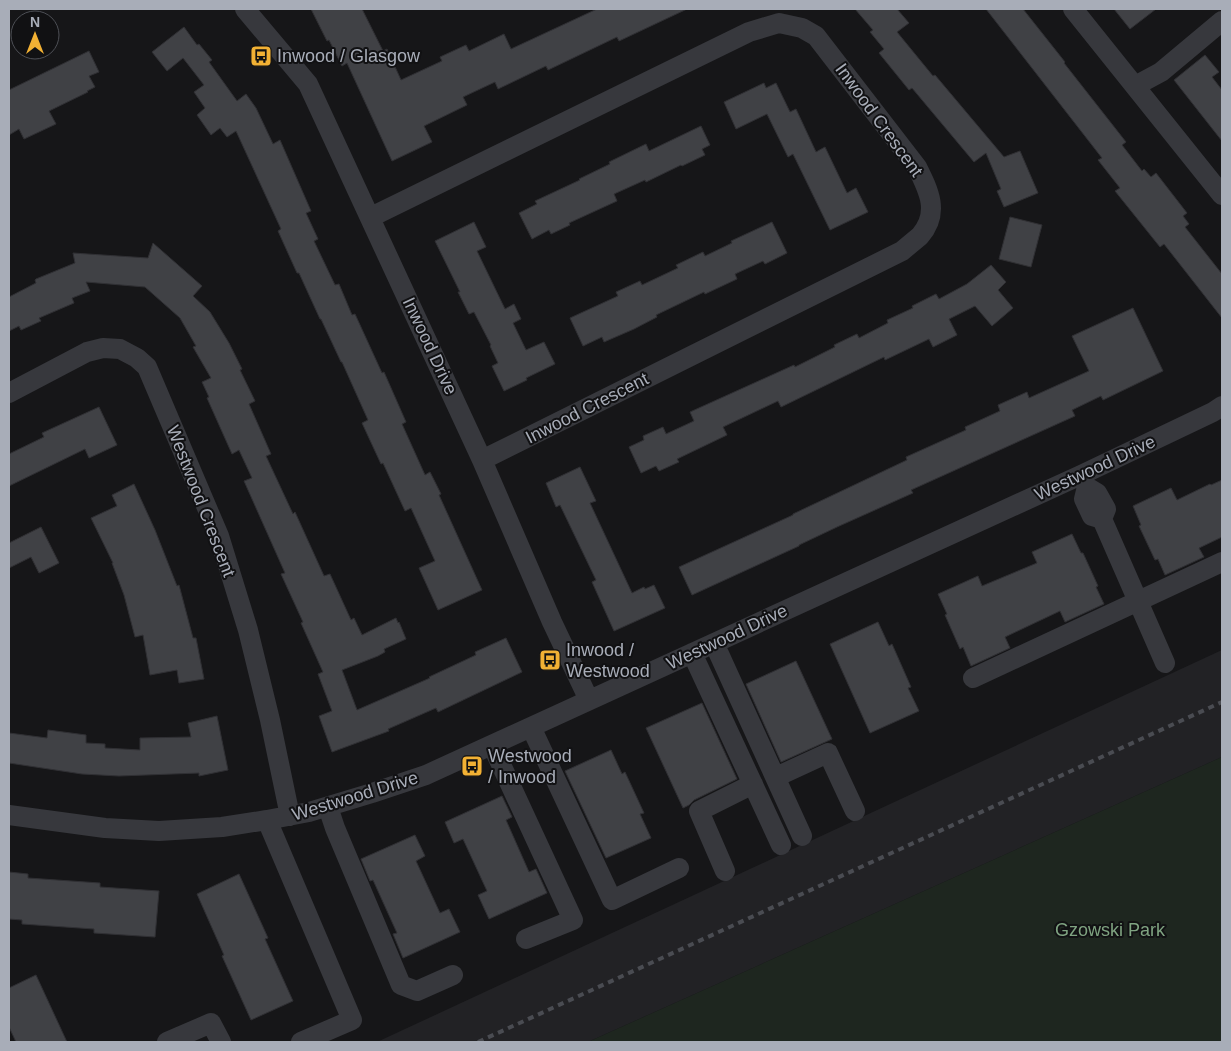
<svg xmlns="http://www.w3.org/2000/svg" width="1231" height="1051" font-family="Arial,sans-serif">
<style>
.built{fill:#222225}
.green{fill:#1e261f}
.building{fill:#404145;stroke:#303034}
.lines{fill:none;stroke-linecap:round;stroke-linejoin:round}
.minor{stroke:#37383d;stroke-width:20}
.rail{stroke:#4a4c52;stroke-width:4;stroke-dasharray:6 5;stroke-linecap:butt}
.labels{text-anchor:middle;stroke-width:4;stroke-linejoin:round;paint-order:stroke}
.poi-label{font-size:18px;fill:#a8adb8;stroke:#111113;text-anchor:start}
.street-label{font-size:18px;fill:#a8adb8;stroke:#111113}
.park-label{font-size:18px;fill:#7fa381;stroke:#111113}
</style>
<rect width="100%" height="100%" fill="#161618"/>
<path class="built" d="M1222,650V757L588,1042H377Z"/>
<path class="green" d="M1222,757V1042H588Z"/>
<path class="building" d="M311,9H362L383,51L387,49L401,80L442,61L440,57L466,45L469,51L504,34L511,49L597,9H687L619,41L617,37L548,70L546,66L498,89L495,82L463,97L467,105L424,126L432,142L392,161L347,63L342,66L329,40L327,41Z
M855,9H897L909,23L897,32L933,76L935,75L1004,157L1020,151L1038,193L1004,207L997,191L1001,189L986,153L974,162L912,88L909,90L879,53L884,49L870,32L873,30Z
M986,9H1023L1065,62L1064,63L1126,142L1122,145L1142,171L1144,169L1151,177L1156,173L1187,213L1183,216L1189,224L1185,227L1222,274V318L1164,244L1160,247L1115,191L1120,188L1098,160L1102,158Z
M1114,9H1156L1130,29Z
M184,27L197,45L199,44L212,60L209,62L237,101L246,94L256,108L273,144L280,140L311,211L306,213L318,239L314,241L335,285L339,284L352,315L355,314L382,373L384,372L406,422L402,424L425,475L430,472L441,494L439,495L482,590L438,610L419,568L435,561L411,508L405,511L383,463L381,464L362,423L368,420L342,362H341L321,319H320L299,273H297L278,231L281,229L236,131L227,137L220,128L211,135L197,115L205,108L194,92L204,85L183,58L167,71L152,52Z
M89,51L99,72L89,76L95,87L87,91L88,92L49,111L56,124L24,139L19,129L9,135V90Z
M1205,55L1219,72L1212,77L1222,90V141L1174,80Z
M764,83L766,88L776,83L790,112L796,109L816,152L825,147L847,193L856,188L868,212L830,230L793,154L788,157L767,114L736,129L724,102Z
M701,126L710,145L702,149L705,155L682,166L681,165L646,182L645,180L614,194L617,201L569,223L570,225L551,234L549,230L532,239L519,213L537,204L535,201L580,180L579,179L610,164L609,162L646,144L649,151Z
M1010,217L1042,225L1031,267L999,259Z
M474,222L486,247L477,251L505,309L514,304L521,319L513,323L526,350L544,342L555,364L526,378L527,380L504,391L492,366L498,363L490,346L491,345L474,312L469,314L458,292H460L435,241Z
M772,222L787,253L765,264L763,261L735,274L737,279L705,294L704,292L656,315L657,317L634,329L604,342L602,337L583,346L570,318L618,296L616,292L640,281L642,285L678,268L676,265L703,252L705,256L732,243L731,241Z
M153,243L202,286L193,296L210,312L229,343L242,369L240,370L255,401L249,404L271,454L266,456L293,514L295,512L324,576L330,574L351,620L354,618L362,635L396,618L398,623L399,622L406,639L384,649L385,652L378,656L342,670L357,710L430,678L429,677L476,655L475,652L506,638L522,672L438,712L436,708L388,729L389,731L332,752L319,716L332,711L318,674L323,672L301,623L303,622L281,574L285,573L244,481L252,478L239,450L232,454L207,398L209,397L202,382L211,378L193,347L196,346L180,318L145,287L86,282L90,291L72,298L74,303L39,318L41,321L21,330L19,326L9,331V297L36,283L35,280L36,279L75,263L73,253L148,258Z
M991,265L1006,282L998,290L1013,308L992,326L975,306L949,319L957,335L933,347L929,339L885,360L884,357L781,407L778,401L723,427L727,435L677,459L679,462L659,471L656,466L641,473L629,447L644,440L643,436L663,427L666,434L694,421L690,412L794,365L795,367L835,347L834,345L857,334L859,338L888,323L887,320L913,308L912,306L936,294L939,299L967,284Z
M1133,308L1163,371L1103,400L1101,396L1072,410L1075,416L911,490L913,493L837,527L799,545V546L692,595L679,567L793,515V514L907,460L906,457L966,430L965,427L1000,411L998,405L1027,392L1029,398L1089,371L1072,336Z
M99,407L117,445L89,458L85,449L9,486V454L44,437L42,433Z
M580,467L596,501L590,503L632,593L644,587L645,589L654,585L665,608L614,631L592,582L596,580L560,505L556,507L546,483Z
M1222,480V537L1199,548L1204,557L1165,575L1158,559L1155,560L1139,526L1141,525L1133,506L1171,488L1177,500L1210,484L1211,485Z
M134,484L155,530L177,586L179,585L193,638H196L204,679L179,683L177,670L150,675L143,635L135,637L124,595L112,563H113L91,518L117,506L112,495Z
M41,527L59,563L39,573L31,557L9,568V543Z
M1072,534L1081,553H1083L1098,586L1096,587L1104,604L1065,622L1060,611L1005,637L1010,648L971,666L963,647L960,649L945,615L947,614L938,594L978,576L982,586L1037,563L1032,552Z
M878,622L889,646L892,644L911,687L908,688L919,711L870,733L830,644Z
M796,661L832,739L781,762L746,684Z
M702,703L737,779L694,800L689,805L683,808L646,728Z
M217,716L228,770L199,776V773L119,776L82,774L9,763V733L47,738L48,730L86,735V743L105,744V748L140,750V738L191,737L188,723Z
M611,750L622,774L625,772L644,813L640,814L651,838L606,858L565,771Z
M502,796L512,817L506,820L529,872L536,869L547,893L489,919L478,895L487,891L463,839L454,843L445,822Z
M415,835L425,856L416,861L440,913L449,909L460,932L403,958L393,934L397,933L373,880L370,881L361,859Z
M9,872L28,874V878L100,883V887L159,891L155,937L94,933V929L22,924V920L9,919Z
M239,874L268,938L265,939L293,1001L251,1020L222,956L224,955L197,894Z
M36,975L67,1042H16L9,1027V988Z"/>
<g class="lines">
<path class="minor" d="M245,9L308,84L482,460L552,622L589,700
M1073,9L1222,195
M1135,86L1161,72L1222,21
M371,217L749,32L779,23L802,28L816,36L917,167C929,191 940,213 920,236C914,241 908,246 902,251L482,460
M9,393L87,352L103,348L120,349L137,358L147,367L219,536L248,630L270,720L290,816
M1081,475L1087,487L1097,493L1106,509L1102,519L1165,663
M1087,487L1084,499L1092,516L1102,519
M714,643L802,836
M692,653L781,845
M973,678L1222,562
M531,727L612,900L679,868
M492,745L573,920L526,939
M776,777L828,753L855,811
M328,807L335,828L401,985L417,991L453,975
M9,815L105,828L159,831L222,827L267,820L309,812L372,793L426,775L1081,475L1213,412L1222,406
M267,820L352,1020L301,1042
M725,871L699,811L753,784
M167,1042L211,1023L221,1042"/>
<path class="rail" d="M478,1042L1222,702"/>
</g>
<defs>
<g id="bus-square" transform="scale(1.125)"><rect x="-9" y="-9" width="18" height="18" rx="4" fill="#f2b134" stroke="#111113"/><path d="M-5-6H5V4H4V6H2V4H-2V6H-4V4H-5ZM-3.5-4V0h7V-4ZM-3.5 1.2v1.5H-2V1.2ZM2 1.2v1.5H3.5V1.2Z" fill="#111"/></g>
</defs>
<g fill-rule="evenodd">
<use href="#bus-square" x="261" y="56"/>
<use href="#bus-square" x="550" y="660"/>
<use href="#bus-square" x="472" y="766"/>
</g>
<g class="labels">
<g class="poi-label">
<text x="277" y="62">Inwood / Glasgow</text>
<text x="566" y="656">Inwood /<tspan x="566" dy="21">Westwood</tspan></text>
<text x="488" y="762">Westwood<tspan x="488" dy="21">/ Inwood</tspan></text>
</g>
<g class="street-label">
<text transform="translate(879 120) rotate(54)" y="6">Inwood Crescent</text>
<text transform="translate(430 346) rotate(65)" y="6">Inwood Drive</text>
<text transform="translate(587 408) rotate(-27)" y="6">Inwood Crescent</text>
<text transform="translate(1095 468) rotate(-25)" y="6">Westwood Drive</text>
<text transform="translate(201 501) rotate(69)" y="6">Westwood Crescent</text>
<text transform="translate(727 637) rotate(-25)" y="6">Westwood Drive</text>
<text transform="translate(355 796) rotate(-17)" y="6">Westwood Drive</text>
</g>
<g class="park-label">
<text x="1110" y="936">Gzowski Park</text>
</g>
</g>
<rect width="1231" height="1051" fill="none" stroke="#a8adb8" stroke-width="20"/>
<g transform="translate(35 35)"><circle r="24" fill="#111113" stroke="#4d4f55"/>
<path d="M0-4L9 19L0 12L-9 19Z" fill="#f2b134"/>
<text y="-8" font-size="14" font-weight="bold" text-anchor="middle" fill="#a8adb8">N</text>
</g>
</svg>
